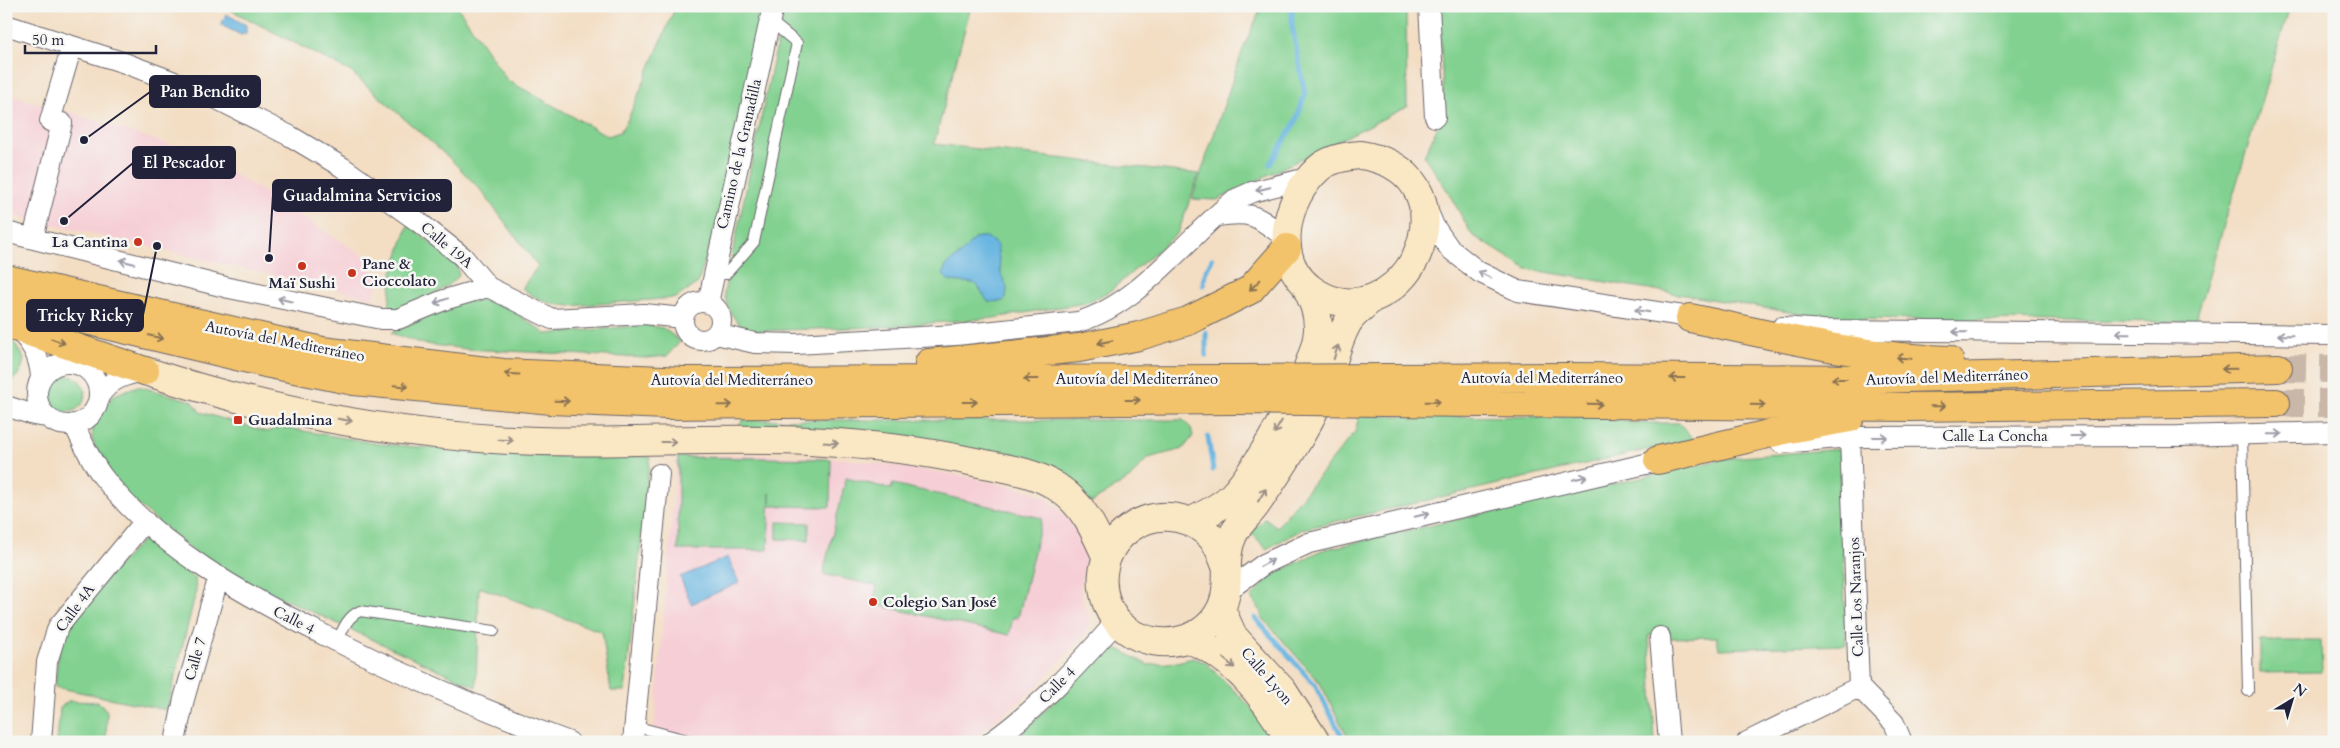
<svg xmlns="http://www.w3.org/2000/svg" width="2340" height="748" font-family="Cardo,serif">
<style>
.built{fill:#f6cfd6}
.green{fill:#82d190;stroke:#527a66}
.water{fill:#68b5e1;stroke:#456c8e}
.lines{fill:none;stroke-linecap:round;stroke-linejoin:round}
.stream{stroke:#68b5e1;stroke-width:5}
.highway-tunnel{stroke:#c9b8a9;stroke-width:28;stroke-dasharray:28 14;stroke-linecap:butt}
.lane-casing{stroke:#6b646b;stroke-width:12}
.street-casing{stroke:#6b646b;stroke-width:22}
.secondary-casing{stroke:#6b646b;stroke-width:30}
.highway-casing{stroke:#6b646b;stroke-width:30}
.lane{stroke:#fff;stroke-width:10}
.street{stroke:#fff;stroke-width:20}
.secondary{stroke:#fae7c3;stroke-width:28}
.highway{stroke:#f2c36a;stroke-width:28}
.highway-bridge-casing{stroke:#6b646b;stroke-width:30;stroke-linecap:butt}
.highway-bridge{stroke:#f2c36a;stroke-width:28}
.oneway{stroke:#9c9ca7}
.oneway2{stroke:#8a7252}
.oneway3{stroke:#998e86}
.poi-dot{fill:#c8321e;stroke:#f6f6f2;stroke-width:2}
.labels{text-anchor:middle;stroke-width:5;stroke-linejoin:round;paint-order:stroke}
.street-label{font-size:15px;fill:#22223b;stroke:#f6f6f2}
.poi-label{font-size:15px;font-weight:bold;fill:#22223b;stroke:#f6f6f2;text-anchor:start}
.leader{fill:none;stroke:#22223b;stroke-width:2}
.callout-dot{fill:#22223b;stroke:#f6f6f2;stroke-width:2}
.callout{fill:#22223b;stroke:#22223b;stroke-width:2}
.callout-label{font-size:16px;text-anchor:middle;font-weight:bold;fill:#fff}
</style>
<rect width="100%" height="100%" fill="#f6f6f2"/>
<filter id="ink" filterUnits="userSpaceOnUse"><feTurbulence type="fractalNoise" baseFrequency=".02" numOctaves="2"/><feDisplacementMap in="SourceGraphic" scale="10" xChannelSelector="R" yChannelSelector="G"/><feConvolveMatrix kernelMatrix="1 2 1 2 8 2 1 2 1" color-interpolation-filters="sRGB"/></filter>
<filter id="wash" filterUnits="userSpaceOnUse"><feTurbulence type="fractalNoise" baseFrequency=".0096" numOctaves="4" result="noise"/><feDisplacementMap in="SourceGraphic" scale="20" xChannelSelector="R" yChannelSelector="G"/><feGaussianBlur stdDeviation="1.12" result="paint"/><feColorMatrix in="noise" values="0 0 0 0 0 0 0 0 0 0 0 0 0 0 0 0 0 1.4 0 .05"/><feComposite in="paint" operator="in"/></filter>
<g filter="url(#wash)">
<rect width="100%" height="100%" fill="#f3dec4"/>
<path class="built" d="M6,94L65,111L208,157L373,262L378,281L373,298L6,214Z
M762,455L848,459L965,476L1030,491L1047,499L1072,523L1084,546L1086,557L1080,588L1084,607L1091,616L1086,632L1035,689L969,742H653L677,456Z"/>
<path class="green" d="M223,6H457L507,80L608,136L620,132L628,119L676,6H767L716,223L698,283L676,298L570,306L552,304L533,296L522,288L538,266L479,188L448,157L351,72Z
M785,6H971L934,144L1199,174L1178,233L1110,291L1086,303L993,318L882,327L749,331C733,322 728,309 724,293Z
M1262,6H1406L1407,107L1217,200L1192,199L1243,49Z
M1439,6H2290L2195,322L1831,319L1527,269L1472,235L1447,190L1424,156L1444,113Z
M408,225L457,264L459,276C441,293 415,307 389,311L392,273Z
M496,299L546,334L645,325L663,328L680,341L667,356L647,358L467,349L424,344L391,333L457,302Z
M6,338L16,345L24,359C22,371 17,379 6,384Z
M49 394a18 18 0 1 1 36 0a18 18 0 1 1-36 0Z
M138,386L192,401L200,412L267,432L281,427L379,444L536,456L650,457L625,691H611L602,632L479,587L476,687L210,565L112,483L92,439L94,420L114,395Z
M1359,416L1612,417L1633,423H1679L1693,439L1303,529L1266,549L1251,532L1265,518L1277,527L1355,432Z
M742,420H1183L1191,428L1193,436L1183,449L1148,458L1130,478L1091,503L1064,474L1010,458L739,427Z
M1840,449L1846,645L1719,649L1717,637L1671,638L1649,635L1655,742H1350L1320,683L1261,616V611L1251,598L1271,576L1322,550L1729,458Z
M678,457L831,459L830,507L770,506V493L768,550H678Z
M846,478L891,489L893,484L1042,518L1018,618L1013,617L1009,635L873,604L877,586L823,574Z
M777,522L809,523V540L777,539Z
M143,540L195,578L196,591L167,710L55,687C56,675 57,661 60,649C67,618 120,563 143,540Z
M2260,641H2321L2322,672L2260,673Z
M1111,645L1148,665L1177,662L1193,658L1205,662L1254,710L1273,742H1018V737Z
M68,701L99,702L107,711L106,742H57L60,708Z"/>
<path class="water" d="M226,14L246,25V33L241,35L221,25Z
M980,237H987L997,245L1001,274L1007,288L1006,298L1003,301L988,302L978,286L974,283L949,281L943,275L946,265L960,255L975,238Z
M728,557L739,583L691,604L680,577Z"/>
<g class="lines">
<path class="stream" d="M1270,164L1296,121L1305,94L1292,26V6
M1203,285L1205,273L1212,259
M1206,355V332
M1208,437L1213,470
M1255,618L1315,685L1345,742"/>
</g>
</g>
<g filter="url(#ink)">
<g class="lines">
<path class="highway-tunnel" d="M2278,368L2334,369
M2276,403H2334"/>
<g class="lane-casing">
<path id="lane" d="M713,274H726L754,242L797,43L770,21
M2242,434L2248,691
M337,642C343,629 347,617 360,611L494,631
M634,726L695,742"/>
</g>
<g class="street-casing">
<path id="street" d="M1429,6L1435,117
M6,25L122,62L209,95L290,136L342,167L416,220L463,257L488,287L552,319L644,314L683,318
M1425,205L1434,226L1450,249L1479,272L1518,291L1703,319
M1217,216C1255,211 1256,216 1286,238
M6,232L229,288L381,319H398L444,300L488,287
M33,238L62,123L50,121L72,46
M683 321a19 19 0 1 1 38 0a19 19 0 1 1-38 0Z
M708,303L773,6
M1782,327L1823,330L2334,335
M15,328C32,341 40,357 41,378
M716,334L755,343L796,344L956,335L1078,322C1140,304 1185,239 1234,200L1252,192L1311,177
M37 394a31 31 0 1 1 62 0a31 31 0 1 1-62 0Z
M99,396C111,379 125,374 145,371
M6,406L34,415L48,417
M74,424C82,442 91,461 103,477C159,549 246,596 326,636C405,676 485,711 569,742
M1850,437L1859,687L1894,723L1902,742
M1781,443L1850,437L2179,436L2334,432
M1227,591L1264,564L1309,543L1671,458
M1660,637L1669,742
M41,742L47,662L58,627L145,521
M175,742L184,699L219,576
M633,742L659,474
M991,742C1039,708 1078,665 1117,621
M1747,742L1859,687"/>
</g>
<g class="secondary-casing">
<path id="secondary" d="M1361,155C1470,172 1422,311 1342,302C1330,301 1321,296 1311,289C1271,259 1285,199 1318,169C1329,159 1346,156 1361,155Z
M145,371C257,408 375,431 493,439C598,446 704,436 809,441C865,444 920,450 975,462C1003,468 1033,471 1057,487C1083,504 1094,529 1106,556
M1190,522C1204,515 1221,507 1232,496C1259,468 1318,365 1318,328C1318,311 1312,299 1305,284
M1227,569C1222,556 1218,542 1207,533C1156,489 1084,542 1107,604C1122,647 1184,655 1213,621C1237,593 1219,564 1233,535C1238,524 1249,515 1256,505C1280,470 1306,431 1323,392C1332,370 1335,345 1347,324C1352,314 1362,308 1370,300
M1221,609L1233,636L1283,691L1316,742
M1188,639C1234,655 1267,700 1291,742"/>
</g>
<g class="highway-casing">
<path id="highway" d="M6,279L322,351L503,373L685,381L1237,379
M6,301L265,363L354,381L551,400L666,405L1234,400
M1690,318C1776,336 1861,358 1949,360
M6,324L145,371
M929,363L1079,348L1139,336L1188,321L1250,290L1287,248
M1388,378L1566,377L1868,379L2278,368
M1384,402L1909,407L2276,403
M1658,460L1789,429L1850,418"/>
</g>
<use href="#lane" class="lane"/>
<use href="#street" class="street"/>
<use href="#secondary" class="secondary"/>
<use href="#highway" class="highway"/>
<g class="highway-bridge-casing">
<path id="highway-bridge" d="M1237,379L1388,378
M1234,400L1384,402"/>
</g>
<use href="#highway-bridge" class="highway-bridge"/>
</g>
<defs><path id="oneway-shaft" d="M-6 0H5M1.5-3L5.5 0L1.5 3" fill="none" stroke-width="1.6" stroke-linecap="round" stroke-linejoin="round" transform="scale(1.25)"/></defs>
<g class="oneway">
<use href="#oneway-shaft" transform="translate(1263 189) rotate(167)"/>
<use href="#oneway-shaft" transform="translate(127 262) rotate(-166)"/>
<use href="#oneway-shaft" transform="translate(1485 275) rotate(-152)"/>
<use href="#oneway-shaft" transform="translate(285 300) rotate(-167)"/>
<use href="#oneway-shaft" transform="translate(441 301) rotate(159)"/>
<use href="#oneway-shaft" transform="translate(1642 311) rotate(-171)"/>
<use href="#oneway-shaft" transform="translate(1960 332) rotate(-179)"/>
<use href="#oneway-shaft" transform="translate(2123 333) rotate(-179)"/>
<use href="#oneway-shaft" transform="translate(2285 335) rotate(-179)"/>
<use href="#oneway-shaft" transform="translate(2275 434) rotate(-1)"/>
<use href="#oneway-shaft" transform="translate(2078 436)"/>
<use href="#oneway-shaft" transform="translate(1880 437)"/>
<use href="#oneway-shaft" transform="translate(1580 478) rotate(-13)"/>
<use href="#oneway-shaft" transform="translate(1422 515) rotate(-14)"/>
<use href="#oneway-shaft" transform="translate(1267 563) rotate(-28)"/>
</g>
<g class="oneway2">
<use href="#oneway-shaft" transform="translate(1255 285) rotate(136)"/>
<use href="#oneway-shaft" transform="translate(156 337) rotate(13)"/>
<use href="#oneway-shaft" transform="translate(58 341) rotate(19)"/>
<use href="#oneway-shaft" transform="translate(1105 342) rotate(169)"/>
<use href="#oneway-shaft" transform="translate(1904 358) rotate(-174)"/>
<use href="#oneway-shaft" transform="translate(2229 369) rotate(179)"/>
<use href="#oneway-shaft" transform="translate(512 374) rotate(-177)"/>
<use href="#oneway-shaft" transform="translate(1677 378) rotate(-180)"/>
<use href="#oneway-shaft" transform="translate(1031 379) rotate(-180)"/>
<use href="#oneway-shaft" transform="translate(1839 379) rotate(-180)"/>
<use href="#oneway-shaft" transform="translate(401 386) rotate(6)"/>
<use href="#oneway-shaft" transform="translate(1133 400)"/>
<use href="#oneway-shaft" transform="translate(562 401) rotate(2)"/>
<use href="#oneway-shaft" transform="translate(970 402)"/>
<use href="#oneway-shaft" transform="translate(1433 402) rotate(1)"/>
<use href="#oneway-shaft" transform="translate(1595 404) rotate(1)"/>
<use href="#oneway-shaft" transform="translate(725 405) rotate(-1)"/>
<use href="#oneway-shaft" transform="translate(1758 405) rotate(1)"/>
<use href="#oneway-shaft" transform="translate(1938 406) rotate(-1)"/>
</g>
<g class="oneway3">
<use href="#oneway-shaft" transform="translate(1336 352) rotate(-72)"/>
<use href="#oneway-shaft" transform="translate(345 420) rotate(10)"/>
<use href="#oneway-shaft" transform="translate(1278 427) rotate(121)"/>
<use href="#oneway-shaft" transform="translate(506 440) rotate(1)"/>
<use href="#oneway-shaft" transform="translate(669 442)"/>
<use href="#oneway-shaft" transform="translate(831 443) rotate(4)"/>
<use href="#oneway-shaft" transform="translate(1262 495) rotate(-58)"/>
<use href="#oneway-shaft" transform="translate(1229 663) rotate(40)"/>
</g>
</g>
<g class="poi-dot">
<circle cx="138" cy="242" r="5"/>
<circle cx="302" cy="266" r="5"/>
<circle cx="352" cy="273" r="5"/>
<rect x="233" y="415" width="10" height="10" rx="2.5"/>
<circle cx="873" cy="602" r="5"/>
</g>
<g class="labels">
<g class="street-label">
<text transform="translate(739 154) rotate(-77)" y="5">Camino de la Granadilla</text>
<text transform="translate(447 245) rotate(40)" y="5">Calle 19A</text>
<text transform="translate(285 341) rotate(11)" y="5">Autovía del Mediterráneo</text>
<text transform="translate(1947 377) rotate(-2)" y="5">Autovía del Mediterráneo</text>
<text x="1542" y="383">Autovía del Mediterráneo</text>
<text x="1137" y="384">Autovía del Mediterráneo</text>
<text x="732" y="385">Autovía del Mediterráneo</text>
<text x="1995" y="441">Calle La Concha</text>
<text transform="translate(1856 597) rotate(-92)" y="5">Calle Los Naranjos</text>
<text transform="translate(75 608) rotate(-54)" y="5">Calle 4A</text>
<text transform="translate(294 620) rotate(27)" y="5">Calle 4</text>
<text transform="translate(195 659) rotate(-74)" y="5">Calle 7</text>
<text transform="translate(1267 676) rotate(49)" y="5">Calle Lyon</text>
<text transform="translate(1057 685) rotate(-45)" y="5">Calle 4</text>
</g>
<g class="poi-label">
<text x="128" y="247" text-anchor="end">La Cantina</text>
<text x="362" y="269">Pane &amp;<tspan x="362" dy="17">Cioccolato</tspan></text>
<text x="302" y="288" text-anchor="middle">Maï Sushi</text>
<text x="248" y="425">Guadalmina</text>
<text x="883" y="607">Colegio San José</text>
</g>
</g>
<path class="leader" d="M84 140L150 92M64 221L133 163M269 258L273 195M157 246L143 315"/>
<g class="callout-dot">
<circle cx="84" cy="140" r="5"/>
<circle cx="64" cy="221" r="5"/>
<circle cx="269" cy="258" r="5"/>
<circle cx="157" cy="246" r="5"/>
</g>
<g class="callout">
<rect x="150" y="76" width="110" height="31" rx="5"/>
<rect x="133" y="147" width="102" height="31" rx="5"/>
<rect x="273" y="180" width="178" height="31" rx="5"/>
<rect x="27" y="300" width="116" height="31" rx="5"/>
</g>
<g class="callout-label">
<text x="205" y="97">Pan Bendito</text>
<text x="184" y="168">El Pescador</text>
<text x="362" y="201">Guadalmina Servicios</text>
<text x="85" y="321">Tricky Ricky</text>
</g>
<rect width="2340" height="748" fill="none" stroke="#f6f6f2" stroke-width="25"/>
<g transform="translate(2292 700) rotate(38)" stroke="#f6f6f2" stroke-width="4" paint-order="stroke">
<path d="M0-4L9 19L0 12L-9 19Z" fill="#22223b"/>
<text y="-8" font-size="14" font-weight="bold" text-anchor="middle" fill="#22223b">N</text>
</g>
<path d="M25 45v8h131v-8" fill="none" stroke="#22223b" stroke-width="2.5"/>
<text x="32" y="45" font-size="15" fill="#22223b" stroke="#f6f6f2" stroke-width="4" paint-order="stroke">50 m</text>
</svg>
